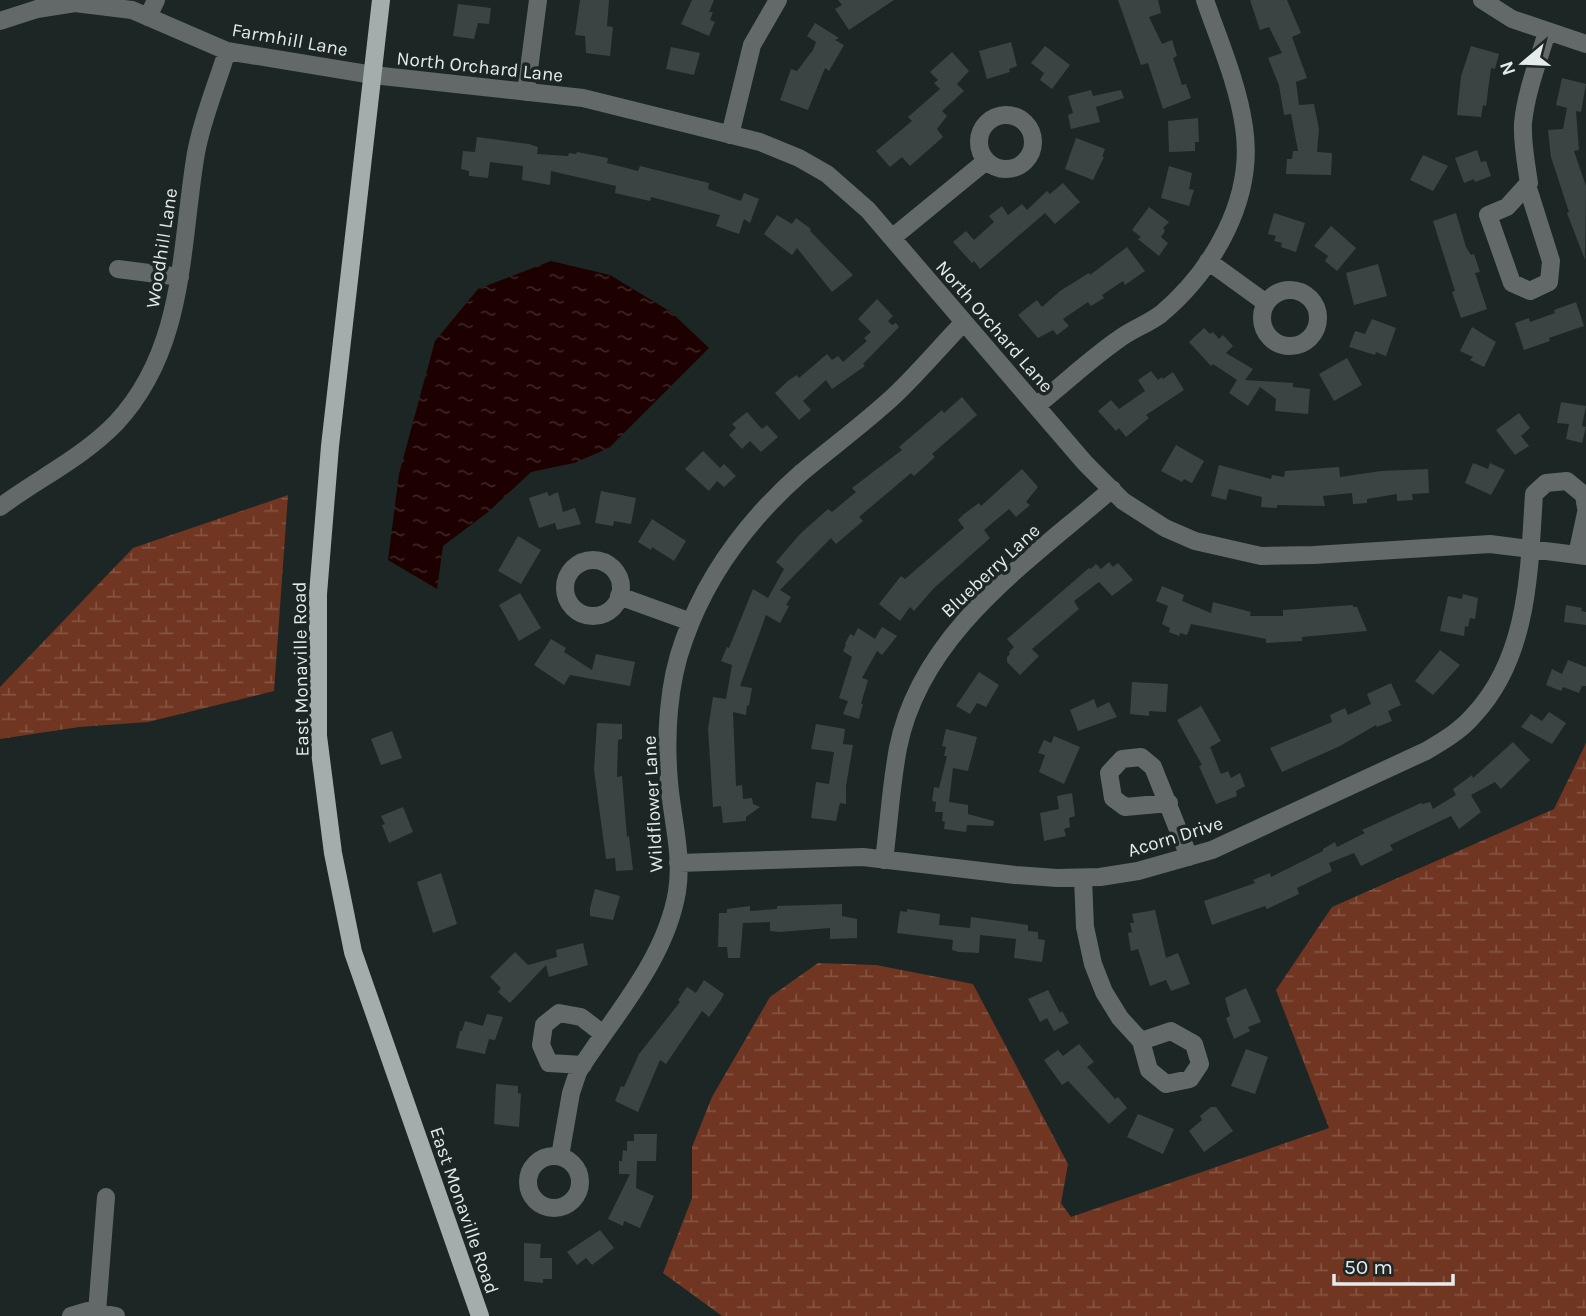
<svg xmlns="http://www.w3.org/2000/svg" width="1586" height="1316" font-family="Karla,sans-serif">
<style>
.wetland{fill:url(#wetland-marsh)}
.water{fill:url(#water-ripples)}
.building{fill:#3a4543}
.lines{fill:none;stroke-linecap:round;stroke-linejoin:round}
.minor{stroke:#636968;stroke-width:18}
.major{stroke:#a3aeac;stroke-width:18}
.labels{text-anchor:middle;stroke-width:7;stroke-linejoin:round;paint-order:stroke}
.street-label{font-size:19px;fill:#e4ebea;stroke:#1c2625}
</style>
<defs>
<pattern id="wetland-marsh" width="20" height="14" patternUnits="userSpaceOnUse" patternTransform="scale(1.75)"><rect width="20" height="14" fill="#703622"/><path d="M1 5h8M5 5V1M11 12h8M15 12V8" fill="none" stroke="#845342"/></pattern>
<pattern id="water-ripples" width="26" height="14" patternUnits="userSpaceOnUse" patternTransform="scale(1.75)"><rect width="26" height="14" fill="#1d0000"/><path d="M2 4q2-2 4 0t4 0M15 11q2-2 4 0t4 0" fill="none" stroke="#3e2525"/></pattern>
</defs>
<rect width="100%" height="100%" fill="#1c2625"/>
<path class="wetland" d="M288,495L274,691L148,722L79,727L0,739V687L133,548Z
M1586,743V1316H722L663,1273L692,1198V1147L712,1097L770,997L818,963L876,965L973,984L1068,1164L1061,1203L1071,1217L1329,1128L1276,990L1332,907L1554,809Z"/>
<path class="water" d="M551,261L610,275L671,312L709,348L609,448L574,463L531,472L488,512L443,546L437,589L388,560L399,474L435,341L478,289Z"/>
<path class="building" d="M580,0H609L607,26L613,27L610,56L586,53L585,36L575,35Z
M692,0H714L709,12H713L710,20L715,22L709,36L681,24Z
M838,0H894L849,30L835,9L842,5Z
M1118,0H1158L1161,13L1149,17L1162,44L1172,40L1177,56L1173,58L1182,85L1186,84L1191,98L1163,109L1148,63L1141,65Z
M1250,0H1287L1301,33L1292,37L1307,78L1296,82L1299,105L1314,104L1319,129L1317,152L1332,153L1331,175L1286,174L1287,159H1292L1293,151H1298L1291,114L1284,115L1279,85L1268,58L1282,53L1269,27L1260,30Z
M458,4L491,8L489,24L478,23L474,39L453,36Z
M815,23L839,38L835,40L844,45L829,71L825,68L808,110L780,100L791,69L797,71L813,50L816,42L807,36Z
M1011,42L1017,66L1009,69L1010,72L987,79L979,51Z
M1045,46L1070,65L1052,89L1040,80L1044,73L1031,63Z
M1471,46L1499,54L1495,69L1491,68L1486,106L1483,105L1481,117L1457,115L1461,76Z
M671,47L700,53L694,75L666,69Z
M952,52L969,71L957,84L964,91L942,111L947,116L937,129L943,137L910,166L902,157L890,167L876,151L912,121L908,117L940,89L934,83L938,80L930,72Z
M1562,78L1586,84L1581,112L1576,111L1579,150L1574,151L1586,186L1585,260L1567,213L1569,212L1551,157L1548,130L1563,129L1567,108L1556,105Z
M1091,90L1093,96L1121,90L1124,98L1096,107L1100,122L1071,129L1068,115L1073,113L1068,96Z
M1198,118L1199,142H1195V151L1169,152L1168,121Z
M477,137L529,144L538,147L537,154L568,156L569,153L576,154L577,152L608,158L607,163L638,171L640,166L709,183L708,189L741,201L744,193L759,199L750,223L744,219L739,234L716,226L720,215L651,197L650,201L615,193L616,186L551,171L550,185L522,180L523,166L490,162L488,178L469,176V171L461,169L463,151L475,152Z
M1076,138L1105,149L1102,157H1104L1093,180L1065,169Z
M1477,150L1481,162L1486,161L1491,176L1475,182L1474,179L1464,183L1455,158Z
M1423,155L1448,166L1433,191L1410,180Z
M1169,166L1192,173L1189,189L1194,190L1189,206L1161,198Z
M1063,183L1080,202L1055,224L1045,213L980,269L974,261L972,263L953,242L966,231L974,240L994,222L989,216L1002,206L1008,215L1022,204L1027,210L1047,191L1050,194Z
M1149,207L1169,222L1163,228L1165,231L1161,237L1168,243L1159,256L1138,239L1141,237L1132,230Z
M1274,213L1305,223L1296,252L1281,247L1282,243L1274,241L1276,236L1268,234Z
M1456,213L1466,247L1471,255L1474,254L1480,272L1475,273L1487,309L1461,318L1452,292L1455,291L1433,221Z
M777,215L792,224L796,218L811,229L810,231L853,275L832,292L797,248L792,255L764,234Z
M1331,226L1356,248L1337,271L1325,261L1328,256L1314,246Z
M1127,247L1145,271L1125,285L1123,281L1102,295L1104,298L1091,306L1088,302L1063,319L1069,326L1057,335L1053,330L1038,338L1018,315L1037,300L1042,307L1060,291L1089,273L1090,275Z
M1378,264L1387,296L1354,305L1346,273Z
M877,299L893,316L888,321L892,325L896,323L899,327L863,364L865,366L832,389L826,380L803,401L811,410L799,420L775,393L789,380L797,375L799,378L827,354L832,360L838,356L843,362L867,341L864,338L871,332L858,319Z
M1576,302L1584,326L1549,338L1550,341L1524,350L1515,323L1529,318L1530,322L1555,313L1554,310Z
M1372,319L1396,328L1386,356L1376,352L1375,355L1349,347L1355,331L1365,334Z
M1472,327L1496,342L1484,367L1470,360L1473,357L1460,351Z
M1204,328L1210,334L1213,332L1219,339L1223,335L1233,346L1226,353L1253,369L1245,380L1293,383V387L1310,389L1308,414L1275,411L1276,399L1260,387L1248,406L1229,393L1237,380L1213,364L1211,366L1189,342Z
M1347,358L1362,385L1334,401L1319,374Z
M1151,371L1158,380L1162,377L1163,379L1173,372L1184,390L1146,415L1149,418L1126,437L1119,428L1116,431L1098,411L1111,400L1119,409L1145,391L1138,380Z
M962,397L977,415L932,454L935,457L914,476L911,473L859,517L863,521L836,544L831,538L780,590L791,597L786,605L789,606L780,623L766,615L740,686L752,688L749,706L747,705L746,715L733,712L736,786L742,785L743,799L752,798L753,804L760,807L746,817V821L723,823L721,806L713,807L708,729L713,697L726,699L732,665L721,661L727,647L729,648L753,589L768,598L784,569L776,562L800,534L828,509L832,512L856,492L852,488L902,450L899,447L942,410L944,413Z
M1561,402L1586,406L1582,426L1586,427L1582,443L1566,439L1569,424L1557,423Z
M747,412L762,429L767,425L778,437L761,452L750,441L742,449L729,435L736,428L732,424Z
M1519,413L1530,428L1521,436L1529,446L1515,455L1496,430Z
M1176,445L1204,461L1192,483L1184,479L1182,482L1161,471Z
M703,451L720,468L724,464L736,476L724,487L717,481L709,491L685,469Z
M1473,463L1488,469L1490,463L1505,470L1491,495L1465,483Z
M1219,465L1271,479L1272,475L1284,477L1285,471L1339,467L1340,477L1381,471L1428,469L1429,493L1412,494L1413,500L1397,501V494L1367,499V503L1353,504L1352,493L1323,496L1325,506L1277,505V508L1261,507L1262,497L1229,489L1226,500L1211,496Z
M1022,469L1038,487L1026,502L1030,505L1016,517L1009,509L984,530L990,538L933,589L914,611L910,607L900,621L879,604L901,576L905,579L964,528L958,520L964,514L979,503L981,506Z
M601,491L636,498L631,524L614,521L613,526L595,523Z
M547,492L549,496L558,492L563,512L575,508L581,524L557,530L555,523L539,528L529,498Z
M652,519L686,541L674,561L652,547L651,550L638,542Z
M518,536L541,550L521,584L498,571Z
M1109,562L1113,567L1118,563L1133,580L1112,596L1099,582L1074,601L1079,609L1032,649L1039,656L1020,675L1007,662V657L1010,654L1009,652L1014,647L1007,639L1089,568L1091,569L1096,564L1101,569Z
M1162,586L1184,595L1182,601L1211,613L1213,602L1251,612L1250,616H1283V610L1353,605V607H1357L1367,631L1302,637V641L1266,643V639L1191,624L1187,635L1180,633L1179,636L1169,632L1170,628L1162,624L1168,606L1156,601Z
M520,593L541,628L519,641L499,605Z
M1463,594L1478,598L1475,619L1470,618L1468,627L1465,626L1464,636L1440,631L1448,596L1462,599Z
M1566,605L1582,608L1581,611L1586,612V625L1564,622Z
M882,627L897,636L882,655L877,651L862,678L868,680L861,704H863L859,719L843,714L848,701L839,698L852,657L843,651L846,645L845,644L850,634L854,636L858,628L875,639Z
M551,639L566,648L564,652L592,670L596,654L635,662L630,686L570,675L564,685L534,665Z
M1440,650L1460,665L1433,695L1415,681Z
M1568,660L1586,667V686H1582L1579,693L1563,687L1561,691L1546,685L1552,669L1562,674Z
M979,672L999,685L986,707L977,703L970,714L956,706Z
M1132,682L1168,684L1166,712L1149,711V716L1130,714Z
M1391,683L1401,705L1388,711L1392,721L1377,727L1376,725L1340,746L1282,772L1270,748L1332,722L1330,715L1345,708L1348,715L1371,704L1367,694Z
M1094,699L1097,708L1109,702L1117,717L1078,731L1070,710Z
M1201,706L1221,741L1210,747L1221,774L1228,771L1231,778L1240,773L1245,786L1236,791L1237,796L1216,804L1199,766L1202,765L1177,720Z
M1549,712L1566,723L1552,744L1521,727L1531,714L1542,721Z
M597,723L622,724V739L618,740L617,777L622,776L627,837L629,836L633,870L616,871L615,858L606,859L594,770Z
M816,724L845,729L843,744L853,745L846,786V804L840,803L836,821L811,818L816,782L829,784L834,752L811,749Z
M946,729L977,737L968,771L953,768L949,802L968,805V814L994,821L993,826L967,825L966,832L944,829L945,822L942,821L943,812H935L936,802L932,801L934,787L939,788L947,756H944L946,747L942,746Z
M392,731L402,758L381,765L371,739Z
M1054,736L1080,747L1064,784L1039,772L1045,755L1038,753L1044,740L1051,743Z
M1513,742L1530,760L1501,789L1495,782L1471,795L1481,812L1459,829L1451,816L1390,845L1393,850L1361,866L1354,853L1329,863L1332,871L1297,888L1299,894L1267,909L1265,906L1212,925L1204,901L1255,883L1253,880L1270,873L1271,877L1323,851V849L1335,842L1337,847L1365,833L1362,830L1421,803L1423,804L1430,802L1433,809L1456,795L1453,789L1472,775L1473,778Z
M1072,793L1075,816L1069,818L1070,827L1064,829L1066,836L1044,841L1040,813L1059,809L1057,796Z
M403,807L413,832L389,843L382,825L385,824L381,816Z
M441,873L457,924L433,933L417,882Z
M595,889L620,896L613,920L590,916V908Z
M842,904V916L857,919V938L830,939V928L779,932L770,931V922L743,923L740,958H728L727,947H718L719,913H727V909L750,906V911L777,909V906Z
M907,909L940,914L939,925L970,928L971,917L1028,925V931L1038,932V939L1045,940L1042,962L1014,958L1016,939L980,935L979,953L959,952L952,950L953,940L897,933L900,911L907,912Z
M1155,910L1166,958L1178,953L1190,984L1171,991L1166,980L1150,986L1138,949L1131,951L1128,933L1132,932L1130,923H1134L1132,914Z
M583,943L588,965L549,977L546,965L510,1003L498,992L501,988L490,977L515,952L528,965L557,957L556,950Z
M704,980L724,994L721,1000L709,1017L702,1011L666,1064L660,1060L638,1112L615,1101L621,1086L624,1087L639,1054L680,1002L678,1000L687,987L696,993Z
M1246,988L1261,1022L1248,1027L1250,1031L1234,1039L1226,1018L1230,1016L1225,998Z
M1048,990L1060,1013L1062,1011L1069,1023L1054,1031L1047,1018L1040,1022L1028,999Z
M487,1014L503,1017L495,1040L489,1039L485,1054L456,1048L460,1031H462L465,1021L483,1026Z
M1079,1044L1094,1062L1087,1067L1115,1099L1118,1097L1127,1108L1109,1124L1068,1081L1062,1085L1044,1060L1058,1050L1063,1056Z
M1246,1049L1268,1057L1255,1094L1231,1086Z
M496,1084L518,1086V1093L521,1094L519,1127L494,1124Z
M1211,1107H1216L1233,1131L1204,1152L1189,1131L1202,1120L1200,1116Z
M1138,1114L1174,1129L1163,1154L1127,1137Z
M634,1134H657L656,1161H637L636,1188L654,1196L640,1228L624,1221L623,1226L608,1219L630,1174H619V1161H622L623,1150L627,1151V1141H634Z
M600,1230L614,1248L592,1265L586,1258L577,1265L567,1252Z
M524,1243L541,1244L540,1258H552V1279H543V1283L524,1281Z"/>
<g class="lines">
<path class="minor" d="M1482,0L1512,19L1586,44
M148,17L156,0
M0,21L37,9L75,3L132,10L227,51L373,75L583,98L760,142L799,158L827,174L868,210L1085,463L1123,501L1165,528L1195,541L1261,556L1314,555L1490,544L1586,556
M526,92L538,0
M979 142a27 27 0 1 1 54 0a27 27 0 1 1-54 0Z
M730,135L752,45L778,0
M1527,185L1551,261L1549,282L1530,291L1512,283L1488,215L1507,207L1527,185L1529,183C1526,163 1522,143 1523,123C1526,92 1538,62 1547,32
M892,238L986,161
M1208,261L1266,303
M118,269L180,277
M1262 318a28 28 0 1 1 56 0a28 28 0 1 1-56 0Z
M1036,406C1064,384 1090,359 1119,339C1132,329 1148,324 1161,314C1213,270 1255,199 1244,127C1238,84 1219,41 1205,0
M0,507C39,478 82,458 116,423C186,348 180,247 196,153C202,119 217,84 227,51
M1577,555L1586,513
M565 588a28 28 0 1 1 56 0a28 28 0 1 1-56 0Z
M619,596L691,622
M1169,803L1125,807L1113,798L1109,773L1122,759L1141,757L1153,767L1189,857
M884,860C889,823 891,785 898,748C921,632 1028,562 1112,489
M678,863L863,857L1015,875L1057,878L1100,877L1138,871L1212,850L1426,751C1443,741 1460,731 1473,716C1529,657 1529,571 1534,494L1546,483L1567,481L1584,495L1586,508
M1083,878L1085,927L1093,964L1104,992L1120,1018L1141,1041L1149,1070L1166,1084L1190,1079L1200,1064L1194,1044L1171,1031L1141,1041
M583,1065L549,1063L541,1045L544,1025L559,1013L581,1017L603,1034
M528 1182a26 26 0 1 1 52 0a26 26 0 1 1-52 0Z
M560,1156L571,1093L578,1072C614,1015 665,961 677,892C683,854 672,819 669,782C665,736 668,683 684,640C707,574 749,519 801,473C832,447 865,423 895,395C919,372 941,346 964,322
M97,1312L106,1197
M71,1316L88,1311L116,1316"/>
<path class="major" d="M381,0L330,446L318,594V736L333,853L353,952L480,1316"/>
</g>
<g class="labels">
<g class="street-label">
<text transform="translate(290 39) rotate(10)" y="7">Farmhill Lane</text>
<text transform="translate(480 66) rotate(6)" y="7">North Orchard Lane</text>
<text transform="translate(161 248) rotate(-81)" y="7">Woodhill Lane</text>
<text transform="translate(995 326) rotate(49)" y="7">North Orchard Lane</text>
<text transform="translate(990 570) rotate(-43)" y="7">Blueberry Lane</text>
<text transform="translate(300 669) rotate(-91)" y="7">East Monaville Road</text>
<text transform="translate(652 804) rotate(-93)" y="7">Wildflower Lane</text>
<text transform="translate(1175 836) rotate(-17)" y="7">Acorn Drive</text>
<text transform="translate(465 1210) rotate(71)" y="7">East Monaville Road</text>
</g>
</g>
<g transform="translate(1523 63) rotate(251)" stroke="#1c2625" stroke-width="5" paint-order="stroke">
<path d="M0-5L12 26L0 18L-12 26Z" fill="#e4ebea"/>
<text y="-10" font-size="19" font-weight="bold" text-anchor="middle" fill="#e4ebea">N</text>
</g>
<path d="M1334 1274v10h119v-10" fill="none" stroke="#e4ebea" stroke-width="3.5"/>
<text x="1344" y="1274" font-size="21" fill="#e4ebea" stroke="#1c2625" stroke-width="5" paint-order="stroke">50 m</text>
</svg>
